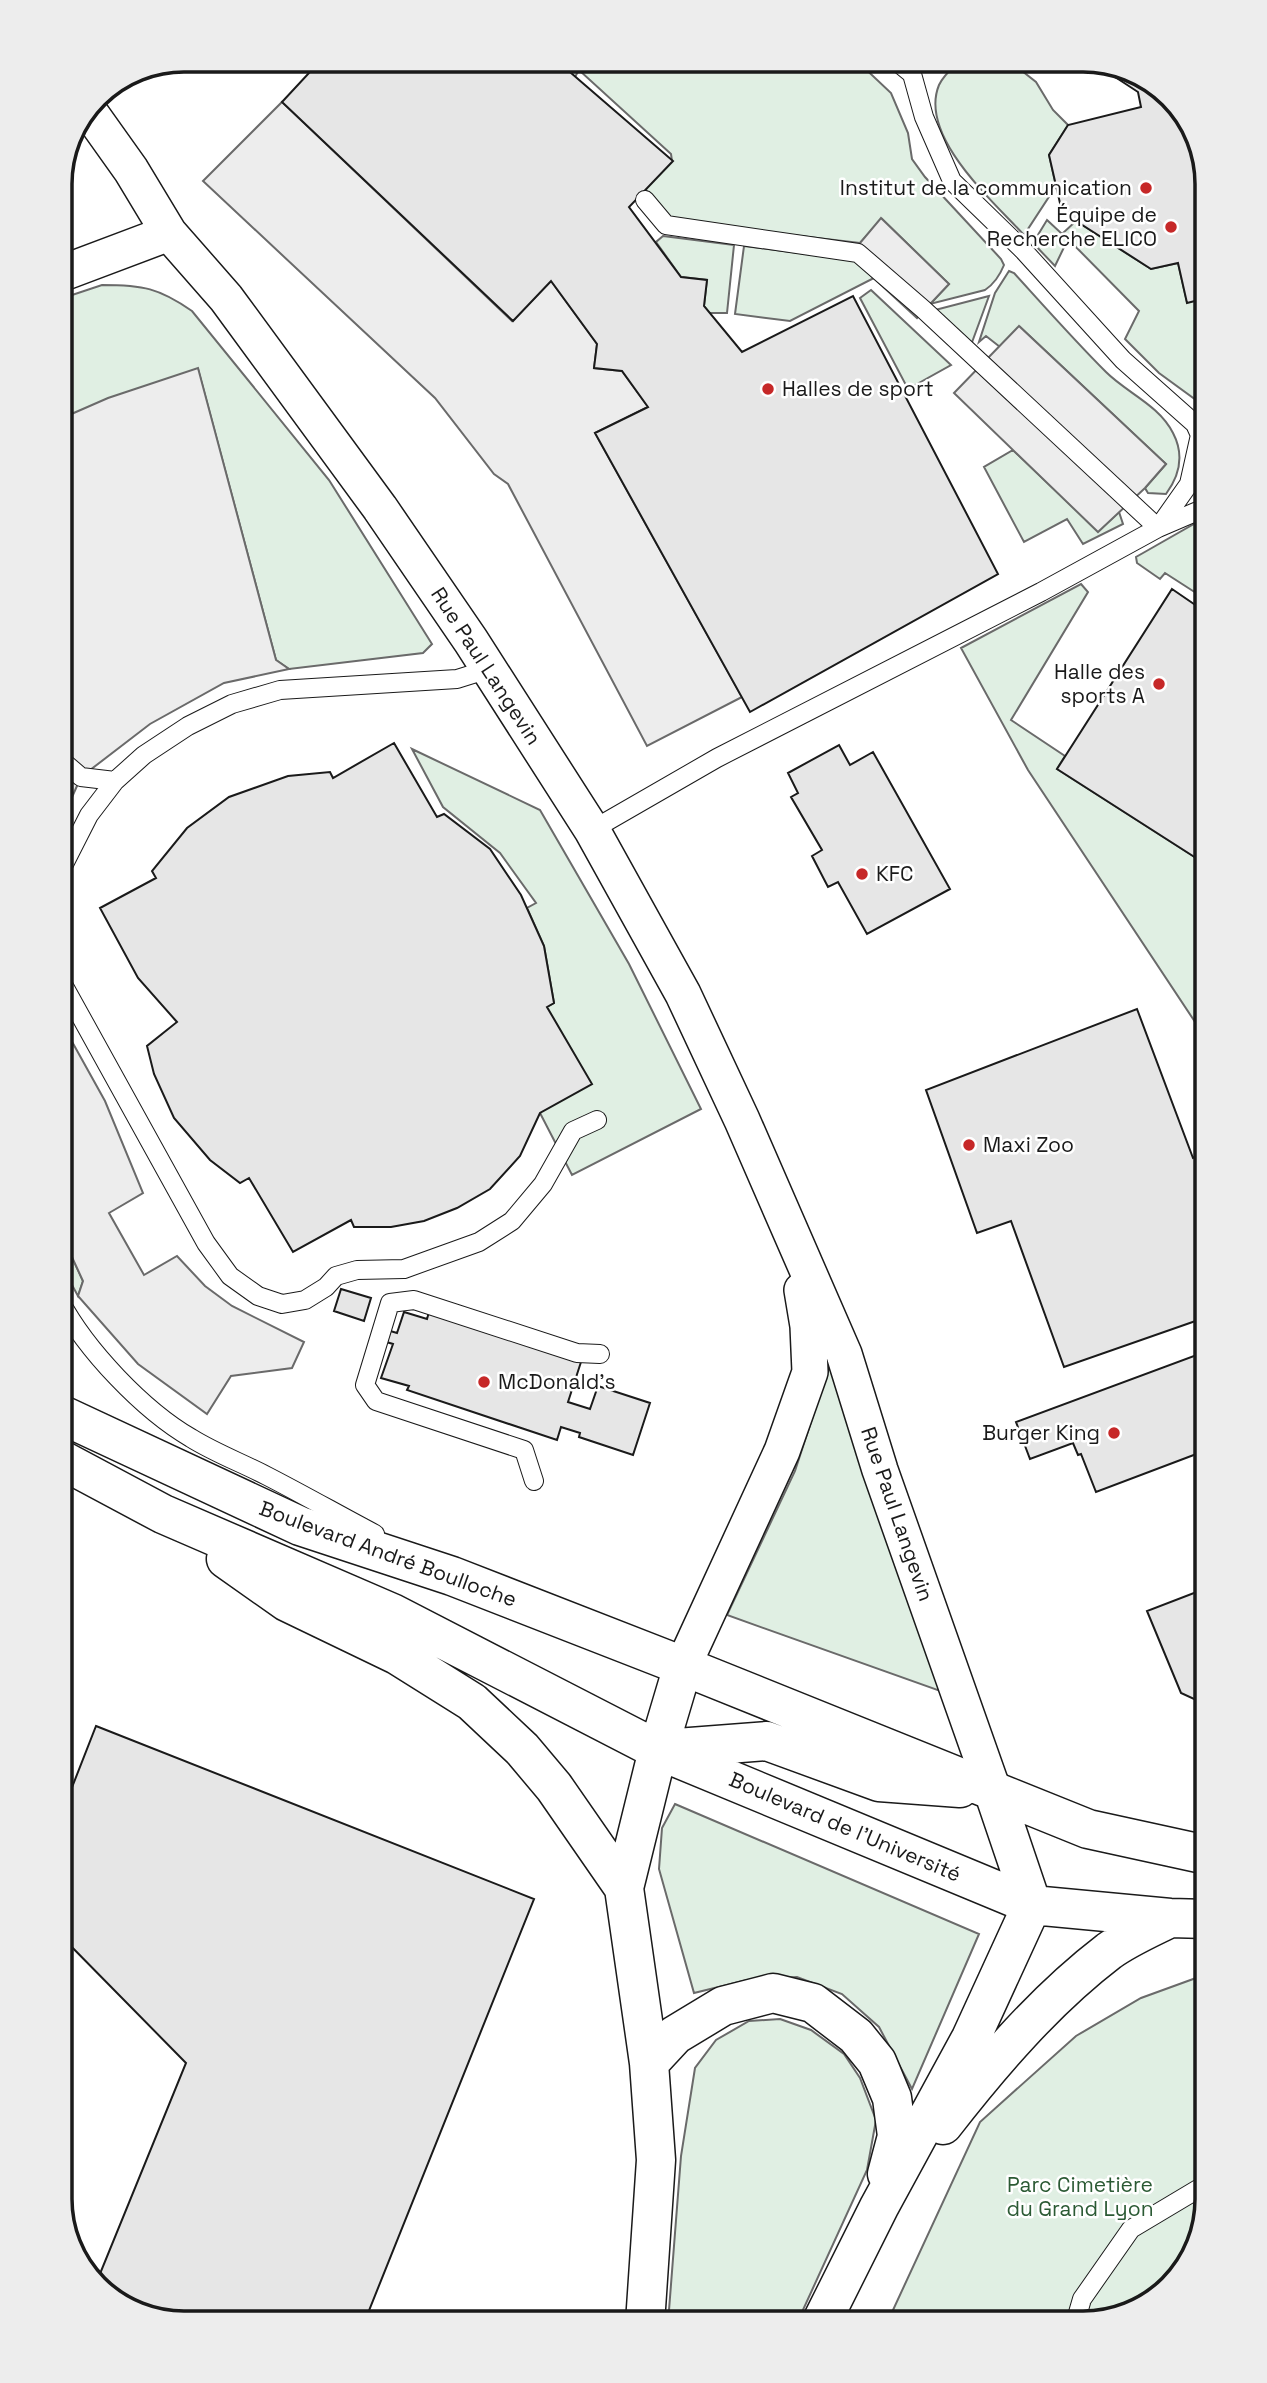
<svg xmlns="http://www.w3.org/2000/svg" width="1267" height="2383" font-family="'Space Grotesk',sans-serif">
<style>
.green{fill:#e0efe3;stroke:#6a6a6a;stroke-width:2}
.parking{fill:#ededed;stroke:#6a6a6a;stroke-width:2}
.building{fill:#e6e6e6;stroke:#1a1a1a;stroke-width:2}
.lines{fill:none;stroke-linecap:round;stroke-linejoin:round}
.lane-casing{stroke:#1a1a1a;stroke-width:20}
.street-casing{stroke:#1a1a1a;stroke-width:38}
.secondary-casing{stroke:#1a1a1a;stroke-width:41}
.lane{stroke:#fff;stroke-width:18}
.street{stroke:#fff;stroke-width:35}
.secondary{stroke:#fff;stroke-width:38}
.poi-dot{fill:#c62828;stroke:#fff;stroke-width:2.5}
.labels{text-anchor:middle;stroke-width:5;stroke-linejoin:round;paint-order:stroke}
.poi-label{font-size:21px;fill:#1a1a1a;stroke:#fff;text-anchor:end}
.street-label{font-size:21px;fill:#1a1a1a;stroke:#fff}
.park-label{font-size:21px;fill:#2b5a34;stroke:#fff}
.rim{fill:none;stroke:#1a1a1a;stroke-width:3.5}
</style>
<rect width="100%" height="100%" fill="#fff"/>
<path class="green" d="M556,60H856L891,93L908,133L912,159L925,177L1001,259L1004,265C1000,275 994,284 985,290L930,304L949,284L882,219L860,243L673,221L645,189L672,161L671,154L579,70L575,77Z
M960,60H1008L1036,82L1053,110L1068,125L1049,155L1056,186L1024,235C993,201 918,136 939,85C943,76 953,67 960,60Z
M1047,220L1062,234L1076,221L1151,269L1178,263L1187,302L1207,298V408L1159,373L1125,339L1139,311L1068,239L1055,266L1033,243Z
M663,236L734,245L727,313H709L704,306L707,280L681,277L656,242Z
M744,246L854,260L874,278L790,321L735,314Z
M1009,271L1014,273C1044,306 1074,340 1106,372C1127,393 1159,405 1173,433C1184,454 1180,475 1166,494L1148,493L1145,488L1166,464L1020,327L1000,347L986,336L979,342L995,293Z
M102,285C143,285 159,288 192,311L329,480L432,644L423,653L289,669L276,660L198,369L60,419V299Z
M871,290L951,365L908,389L860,298Z
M989,296L971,345L935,310Z
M1013,450L1098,531L1119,512L1123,524L1083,544L1067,519L1024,542L984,467Z
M1207,519V600L1165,573L1160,579L1137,563L1136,557L1143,553L1201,520Z
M1081,584L1088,592L1011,720L1065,756L1057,769L1207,865V1040L1028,770L961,648Z
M412,749L540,810L629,964L701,1109L572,1175L540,1113L547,1007L554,1003L544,946L527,908L536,903L500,853L443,807Z
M60,1231L83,1281L78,1296L60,1263Z
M838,1368L943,1692L727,1615L795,1471L828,1370Z
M675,1804L979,1934L912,2089L879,2027L842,1994L797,1977L747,1980L694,1993L659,1869L662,1828Z
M1207,1974V2199L1187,2268L1131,2314L1083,2323H887L980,2122L1076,2036L1141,1998Z
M780,2019L811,2030L844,2054L860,2078L876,2120L867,2170L797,2323H668L681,2156L695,2068L716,2040L749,2021Z"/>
<path class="parking" d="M282,102L512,321L551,281L597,344L594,368L622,371L648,407L595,433L742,697L647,746L508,484L494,474L435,398L203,181Z
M881,218L949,284L917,318L854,260L860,243Z
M1019,326L1166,464L1145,488L1098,532L954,393Z
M198,368L276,660L289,669L224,683L150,724L81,777L60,824V419L108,398Z
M60,1020L105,1101L143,1193L109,1213L144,1275L177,1256L205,1286L232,1306L304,1342L292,1368L231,1376L207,1414L138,1364L78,1296L83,1281L60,1231Z"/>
<path class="building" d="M321,60H556L673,161L629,207L681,277L707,280L704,306L742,352L853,296L998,574L750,712L595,433L648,407L622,371L594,368L597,344L551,281L513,321L282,102Z
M1089,60L1152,81L1198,136L1208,184L1207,298L1187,303L1178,263L1151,269L1062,212L1049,155L1068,125L1141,107L1138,92Z
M1172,589L1207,613V865L1057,769Z
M394,743L437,817L444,814L490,849L521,895L544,946L554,1003L547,1007L592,1084L540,1113L520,1156L490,1189L457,1208L424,1221L391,1227H354L351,1220L293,1252L249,1178L240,1183L210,1160L174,1118L154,1074L147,1046L177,1022L138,978L100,908L156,878L152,871L187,828L229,797L288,776L330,772L333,778Z
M839,745L850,765L873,752L950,889L867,934L838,882L828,887L812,856L822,850L791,797L798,793L788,773Z
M1137,1009L1193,1158L1207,1152V1317L1064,1367L1011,1221L977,1233L926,1090Z
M341,1289L371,1298L364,1321L334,1311Z
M404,1312L427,1319L429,1312L581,1362L568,1402L590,1409L598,1386L650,1403L633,1455L579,1437L580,1433L561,1427L557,1440L407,1390L409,1386L381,1378L393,1344L383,1341L387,1330L397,1333Z
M1202,1353L1207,1367V1450L1096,1492L1081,1454L1078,1455L1073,1443L1030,1459L1016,1422Z
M1207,1588V1705L1181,1693L1147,1611Z
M96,1726L534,1899L364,2323H176L115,2302L97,2281L186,2063L60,1935V1818Z"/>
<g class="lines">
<g class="lane-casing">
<path id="lane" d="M895,60L912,74L924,117L952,181L1023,250L1123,360L1195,424L1200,435L1207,441
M645,200L666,225L858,253L923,309L1158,528
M1158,528L1189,484L1200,435
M60,759L81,777L115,781L144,755L188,726L232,704L280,690L457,679L489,669
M592,830L717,758L1041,592L1158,528L1207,507
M60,872L89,815L115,781
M60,979L206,1243L230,1276L258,1296L282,1304L305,1300L326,1287L336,1276L357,1270L404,1269L479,1242L512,1221L543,1184L573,1131L597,1120
M60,1301C86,1350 143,1410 191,1438C215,1453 242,1463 267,1476C304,1495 339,1515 375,1534
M534,1481L524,1450L376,1401L365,1385L390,1303L414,1300L577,1353L600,1354
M1075,2323L1082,2299L1131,2229L1198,2189L1207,2187"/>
</g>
<g class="street-casing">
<path id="street" d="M89,111L131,170L169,233L226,298L380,508L471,641L592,830L683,994L742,1120L844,1354L880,1470L993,1790
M60,274L169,233
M683,1666L782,1451L810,1372L808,1326L802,1290"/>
</g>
<g class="secondary-casing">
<path id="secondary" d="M60,1414L300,1526L452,1576L683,1666L1088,1829L1207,1855
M60,1459L163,1514L392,1613L658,1750L1032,1905L1170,1918L1207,1919
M226,1559L287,1602L397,1655L472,1702L522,1749L554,1787L624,1888
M664,1749L767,1741L879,1782L960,1788
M649,2063L675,2035L723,2006L773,1993L813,2003L856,2036L877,2062L892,2098L897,2136L887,2174
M943,2125C992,2062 1045,2000 1109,1951C1127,1938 1150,1928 1170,1918
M645,2323L656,2160L649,2063L624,1888L658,1750L683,1666
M821,2323L879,2207L971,2038L1032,1905L993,1790"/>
</g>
<use href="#lane" class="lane"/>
<use href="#street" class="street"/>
<use href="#secondary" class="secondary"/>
</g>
<g class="poi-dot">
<circle cx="1146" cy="188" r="7"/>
<circle cx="1171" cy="227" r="7"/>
<circle cx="768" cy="389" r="7"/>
<circle cx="1159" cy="684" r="7"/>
<circle cx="862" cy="874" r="7"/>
<circle cx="969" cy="1145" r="7"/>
<circle cx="484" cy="1382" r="7"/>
<circle cx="1114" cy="1433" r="7"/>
</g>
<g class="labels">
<g class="poi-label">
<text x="1132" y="195">Institut de la communication</text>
<text x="1157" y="222">Équipe de<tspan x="1157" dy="24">Recherche ELICO</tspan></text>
<text x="782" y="396" text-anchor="start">Halles de sport</text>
<text x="1145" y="679">Halle des<tspan x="1145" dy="24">sports A</tspan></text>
<text x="876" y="881" text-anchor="start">KFC</text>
<text x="983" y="1152" text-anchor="start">Maxi Zoo</text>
<text x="498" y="1389" text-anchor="start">McDonald's</text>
<text x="1100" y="1440">Burger King</text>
</g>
<g class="street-label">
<text transform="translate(486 666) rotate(57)" y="7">Rue Paul Langevin</text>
<text transform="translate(897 1514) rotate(71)" y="7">Rue Paul Langevin</text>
<text transform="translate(388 1554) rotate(20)" y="7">Boulevard André Boulloche</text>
<text transform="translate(845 1827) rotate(23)" y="7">Boulevard de l'Université</text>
</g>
<g class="park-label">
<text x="1080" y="2192">Parc Cimetière<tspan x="1080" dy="24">du Grand Lyon</tspan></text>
</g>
</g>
<path d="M0 0H1267V2383H0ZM184 72H1083A112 112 0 0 1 1195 184V2199A112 112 0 0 1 1083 2311H184A112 112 0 0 1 72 2199V184A112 112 0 0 1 184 72Z" fill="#ededed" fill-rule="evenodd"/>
<path class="rim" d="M184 72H1083A112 112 0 0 1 1195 184V2199A112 112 0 0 1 1083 2311H184A112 112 0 0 1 72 2199V184A112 112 0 0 1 184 72Z"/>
</svg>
